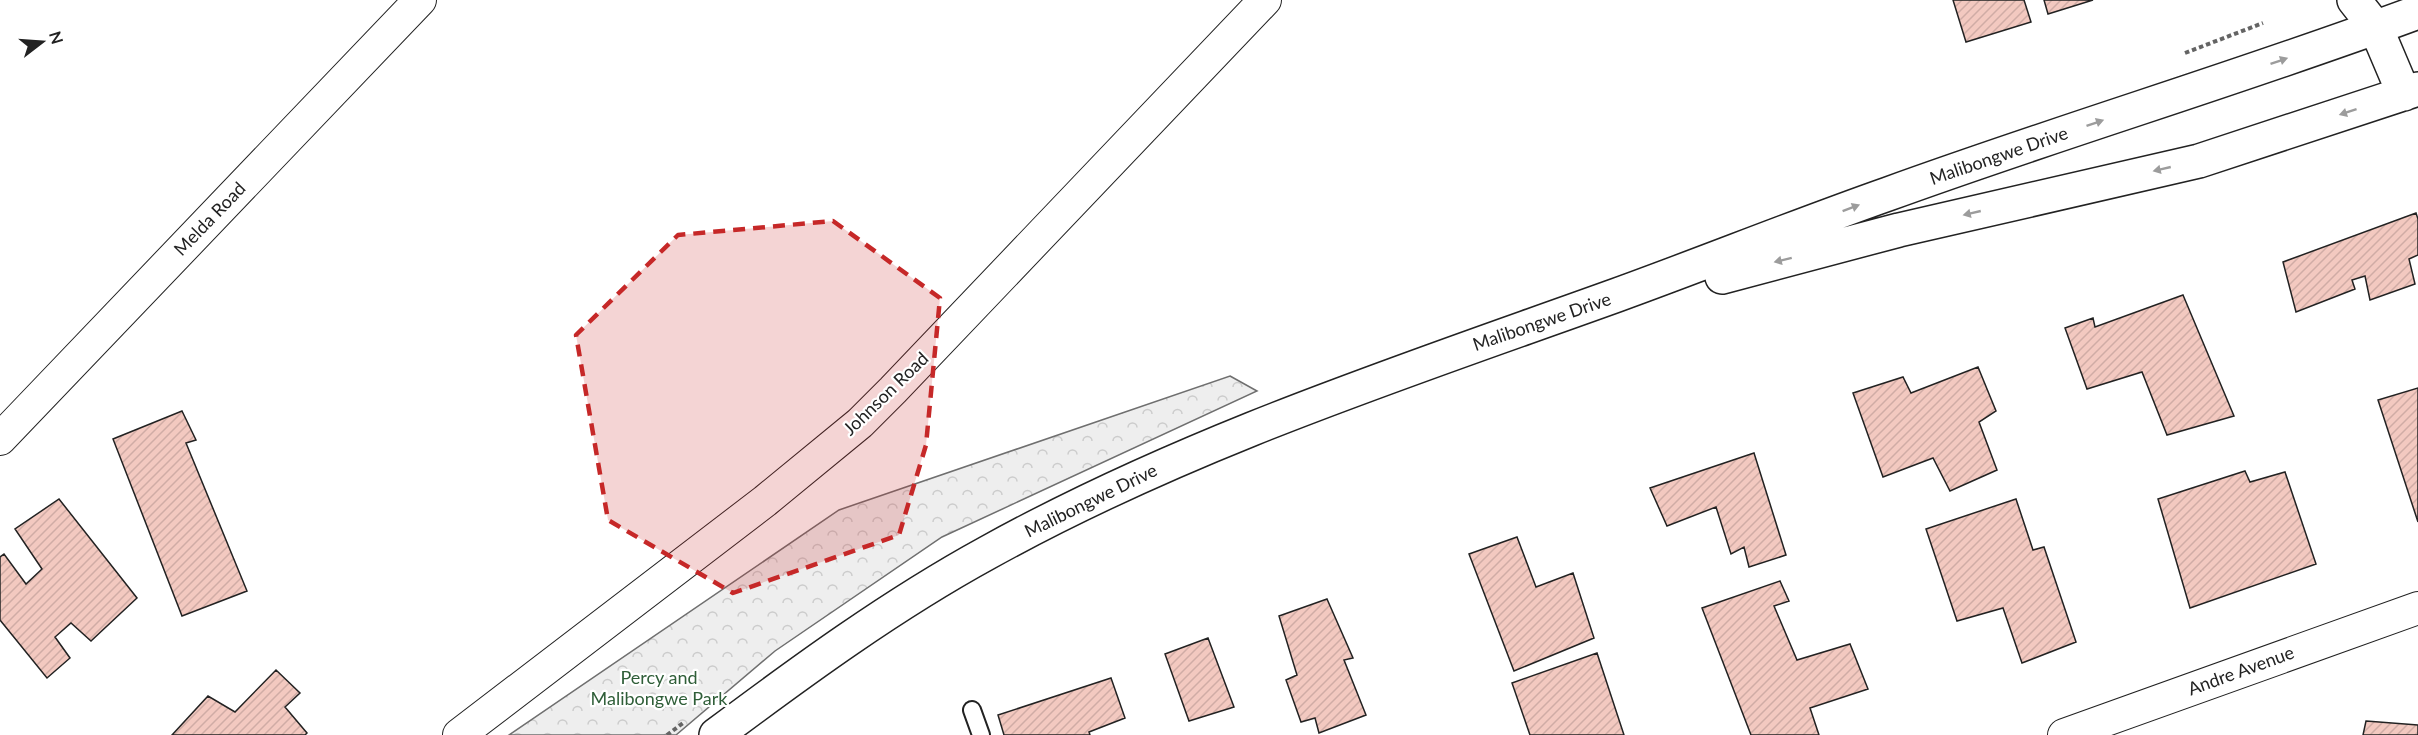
<svg xmlns="http://www.w3.org/2000/svg" width="2418" height="735" font-family="Lato,sans-serif">
<style>
.park{fill:url(#park-crowns);stroke:#6f6f6f;stroke-width:1.5}
.building{fill:url(#building-hatch);stroke:#222;stroke-width:1.5}
.lines{fill:none;stroke-linecap:round;stroke-linejoin:round}
.lane-casing{stroke:#222;stroke-width:20}
.street-casing{stroke:#222;stroke-width:34}
.secondary-casing{stroke:#222;stroke-width:36}
.path{stroke:#646464;stroke-width:4;stroke-dasharray:4.5 3;stroke-linecap:butt}
.lane{stroke:#fff;stroke-width:16}
.street{stroke:#fff;stroke-width:32}
.secondary{stroke:#fff;stroke-width:33}
.oneway{fill:#9c9c9c}
.marked{fill:#c62828;fill-opacity:0.2;stroke:#c62828;stroke-width:4.5;stroke-dasharray:12 8;stroke-linejoin:round}
.labels{text-anchor:middle;stroke-width:4.5;stroke-linejoin:round;paint-order:stroke}
.street-label{font-size:18px;fill:#222;stroke:#fff}
.park-label{font-size:18px;fill:#2f5e38;stroke:#fff}
</style>
<defs>
<pattern id="park-crowns" width="20" height="18" patternUnits="userSpaceOnUse" patternTransform="scale(1.5)"><rect width="20" height="18" fill="#eee"/><path d="M2 6a3 3 0 1 1 6 0M12 15a3 3 0 1 1 6 0" fill="none" stroke="#ccc"/></pattern>
<pattern id="building-hatch" width="6" height="6" patternUnits="userSpaceOnUse" patternTransform="scale(1.5)"><rect width="6" height="6" fill="#f3c9c0"/><path d="M-1 1l2-2M0 6l6-6M5 7l2-2" fill="none" stroke="#d0aca5"/></pattern>
</defs>
<rect width="100%" height="100%" fill="#fff"/>
<path class="park" d="M1230,376L1257,391L942,537L775,651L676,735H509L839,510Z"/>
<path class="building" d="M1953,0H2024L2031,22L1966,42Z
M2044,0H2093L2048,14Z
M2416,213L2418,219V255L2409,259L2415,284L2370,300L2365,276L2352,280L2355,289L2296,312L2283,262Z
M2183,295L2234,416L2167,435L2142,372L2087,389L2065,328L2093,318L2095,327Z
M1978,367L1996,411L1979,422L1997,470L1950,491L1933,458L1883,477L1853,393L1903,377L1911,393Z
M2418,388V522L2378,400Z
M182,411L196,440L186,443L247,591L182,616L113,439Z
M1754,453L1786,555L1749,567L1744,547L1731,554L1716,507L1667,526L1650,488Z
M2245,471L2250,482L2285,472L2316,564L2190,608L2158,499Z
M59,499L137,598L91,641L71,623L55,637L70,658L47,678L0,620V557L4,554L26,584L42,569L15,529Z
M2016,499L2033,550L2044,547L2076,642L2022,663L2003,608L1957,621L1926,529Z
M1517,537L1536,587L1573,573L1594,638L1514,671L1469,554Z
M1780,581L1789,601L1774,606L1797,660L1850,644L1868,689L1810,708L1819,735H1751L1702,608Z
M1327,599L1353,658L1344,660L1366,715L1319,733L1315,718L1301,722L1286,680L1297,675L1279,616Z
M1208,638L1234,707L1189,721L1165,654Z
M1597,653L1624,735H1530L1512,683Z
M276,670L300,693L285,707L307,733L305,735H172L208,696L235,712Z
M1111,678L1125,718L1089,732L1090,735H1004L998,715Z
M2366,721L2418,725V735H2363Z"/>
<g class="lines">
<g class="lane-casing">
<path id="lane" d="M972,710L981,735"/>
</g>
<g class="street-casing">
<path id="street" d="M0,439L420,0
M459,735L765,501L860,423L893,390L1265,0
M2064,735L2418,608"/>
</g>
<g class="secondary-casing">
<path id="secondary" d="M2354,0L2376,28L2404,94
M1722,277L1899,230L2199,161L2418,89
M716,735C803,670 892,605 987,553C1187,442 1403,372 1617,295C1708,262 1797,226 1888,194C2064,130 2243,77 2418,12"/>
</g>
<path class="path" d="M2185,53L2263,23
M667,735L683,723"/>
<use href="#lane" class="lane"/>
<use href="#street" class="street"/>
<use href="#secondary" class="secondary"/>
</g>
<defs><path id="oneway-solid" d="M-6-.8H1V-3.2L6.5 0L1 3.2V.8H-6Z" transform="scale(1.5)"/></defs>
<g class="oneway">
<use href="#oneway-solid" transform="translate(2279 61) rotate(-19)"/>
<use href="#oneway-solid" transform="translate(2348 112) rotate(162)"/>
<use href="#oneway-solid" transform="translate(2095 123) rotate(-19)"/>
<use href="#oneway-solid" transform="translate(2162 169) rotate(167)"/>
<use href="#oneway-solid" transform="translate(1851 208) rotate(-21)"/>
<use href="#oneway-solid" transform="translate(1972 213) rotate(167)"/>
<use href="#oneway-solid" transform="translate(1783 260) rotate(166)"/>
</g>
<path class="marked" d="M833,221L940,298L926,445L899,535L733,593L608,520L576,335L678,235Z"/>
<g class="labels">
<g class="street-label">
<text transform="translate(1999 156) rotate(-19)" y="6">Malibongwe Drive</text>
<text transform="translate(210 219) rotate(-46)" y="6">Melda Road</text>
<text transform="translate(1542 322) rotate(-19)" y="6">Malibongwe Drive</text>
<text transform="translate(886 394) rotate(-44)" y="6">Johnson Road</text>
<text transform="translate(1091 501) rotate(-26)" y="6">Malibongwe Drive</text>
<text transform="translate(2241 671) rotate(-20)" y="6">Andre Avenue</text>
</g>
<g class="park-label">
<text x="659" y="684">Percy and<tspan x="659" dy="21">Malibongwe Park</tspan></text>
</g>
</g>
<g transform="translate(42 42) rotate(73)" stroke="#ffffff" stroke-width="4.5" paint-order="stroke">
<path d="M0-4.5L10 22L0 15L-10 22Z" fill="#222222"/>
<text y="-9" font-size="16" font-weight="bold" text-anchor="middle" fill="#222222">N</text>
</g>
</svg>
